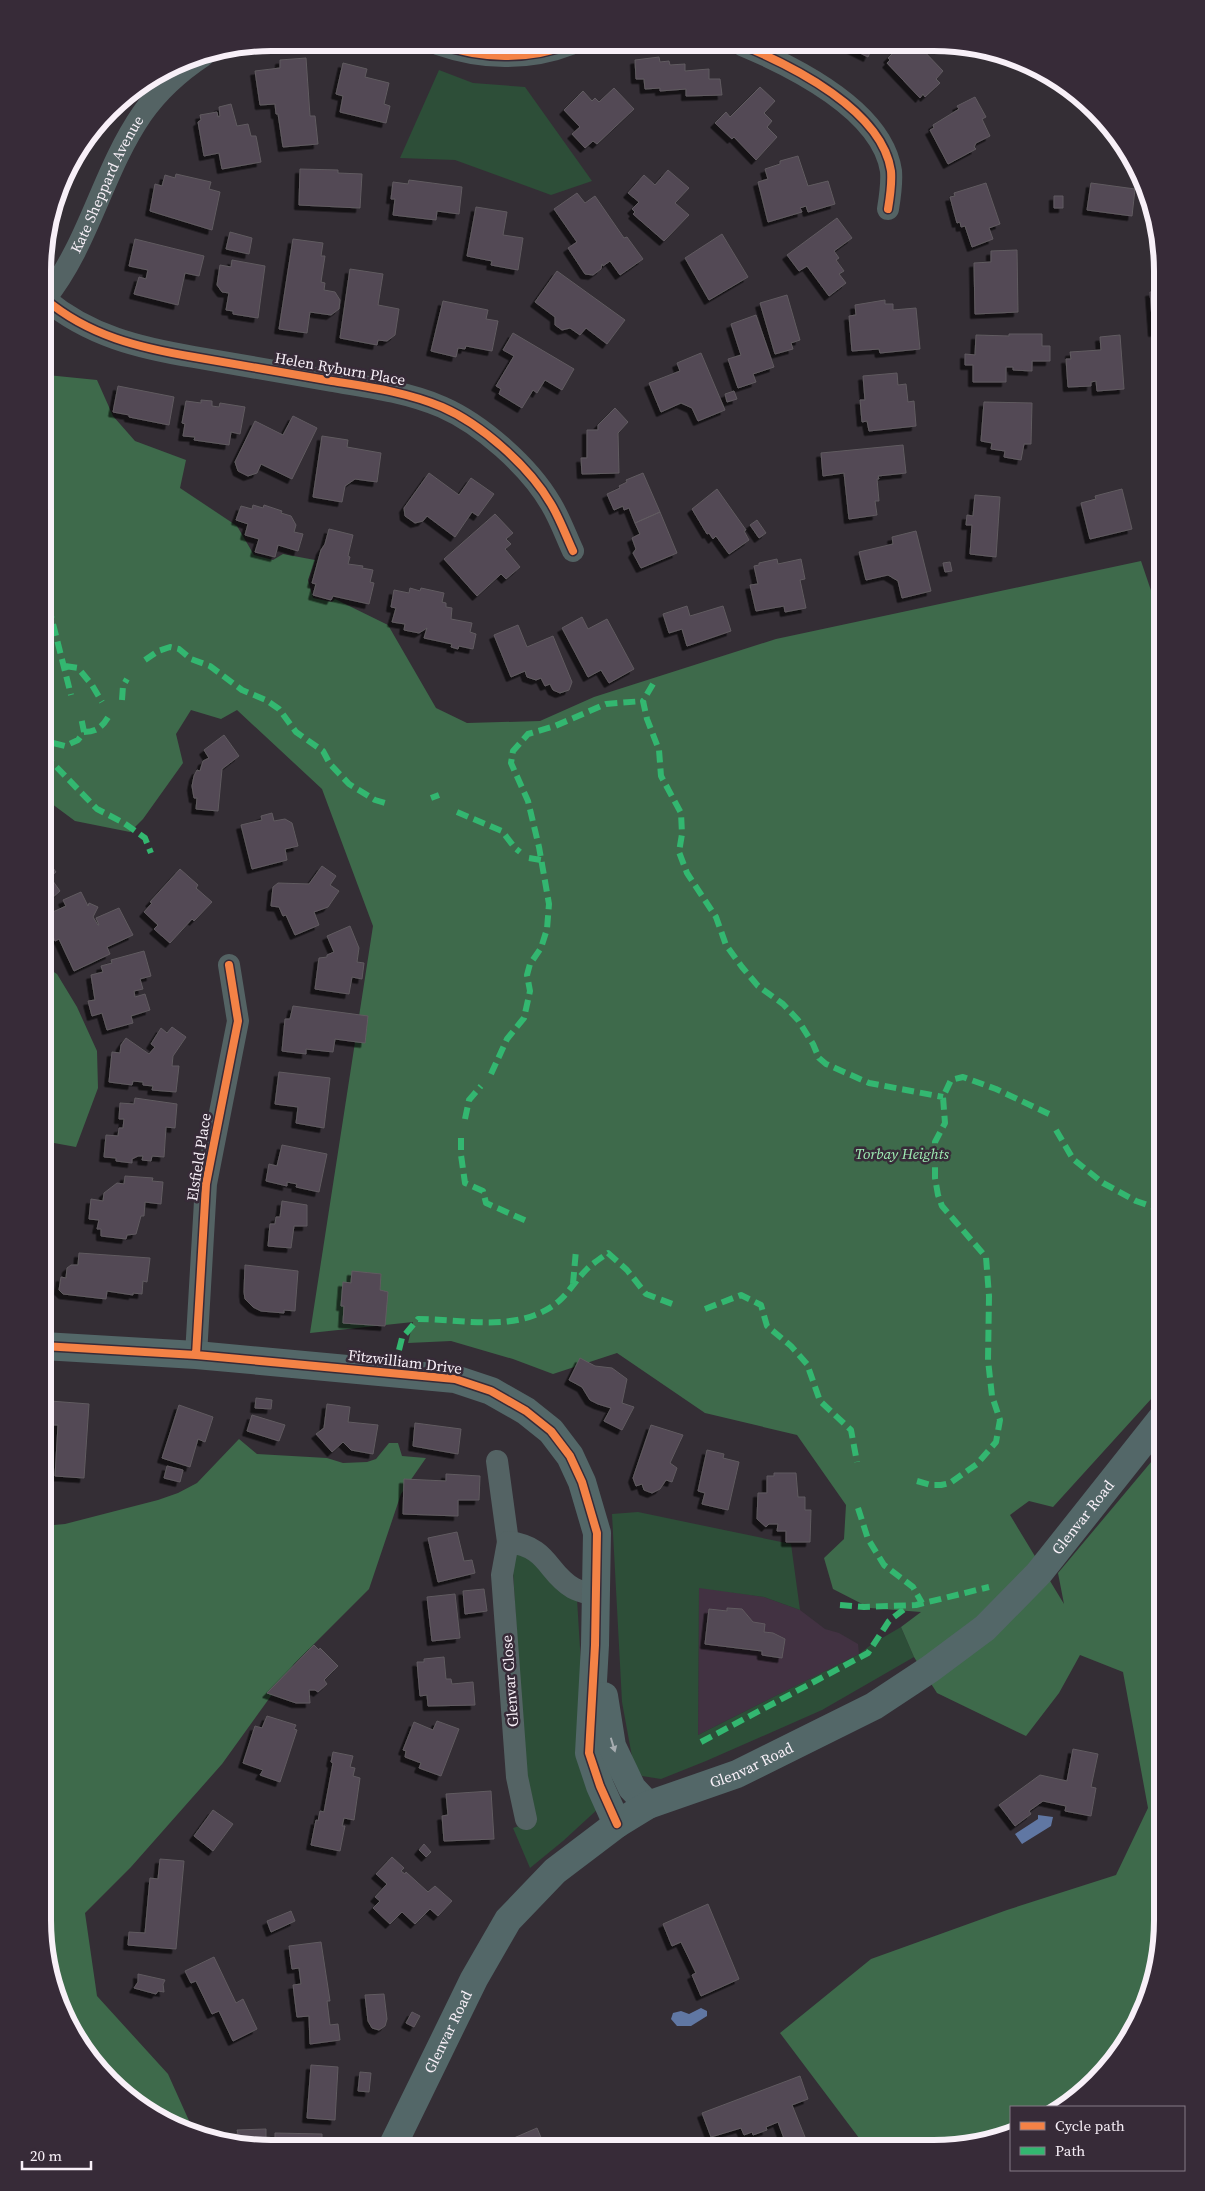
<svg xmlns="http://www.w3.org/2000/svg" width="1205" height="2191" font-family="'Source Serif 4',serif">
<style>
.built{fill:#423242}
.green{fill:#2d4e38}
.forest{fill:#3e6a4b}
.water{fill:#6077a3}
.building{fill:#534854;stroke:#605b60;filter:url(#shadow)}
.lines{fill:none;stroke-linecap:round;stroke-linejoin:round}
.street{stroke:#546364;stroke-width:22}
.secondary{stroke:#536768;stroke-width:28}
.quiet{stroke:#33b770;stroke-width:6;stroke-dasharray:12 6;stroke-linecap:butt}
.cycleway-casing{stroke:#372b38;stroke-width:11}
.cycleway{stroke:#f48246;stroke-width:8}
.oneway{fill:#a6acb0}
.labels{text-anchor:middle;stroke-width:5;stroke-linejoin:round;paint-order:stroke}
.street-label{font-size:15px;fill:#f8f0f8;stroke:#372b38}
.park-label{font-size:15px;font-style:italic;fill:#9fedb4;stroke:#372b38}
.rim{fill:none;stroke:#f8f0f8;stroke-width:6}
</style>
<defs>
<filter id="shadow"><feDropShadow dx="-4.5" dy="4.5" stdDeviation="0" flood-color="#0009"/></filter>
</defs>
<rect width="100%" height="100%" fill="#342e35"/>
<path class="built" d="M699,1587L764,1597L800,1610L825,1629L839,1633L858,1644L859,1654L698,1735Z"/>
<path class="green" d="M439,70L473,83L525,87L592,181L551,195L455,160L400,158Z
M638,1512L791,1544L800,1610L764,1597L699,1588L698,1735L859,1654L872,1644L901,1627L914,1657L822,1710L706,1761L661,1779L642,1776L633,1762L622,1702L612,1514Z
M512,1553L530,1556L577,1599L584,1714L600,1807L563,1841L530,1868L513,1828L534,1821L525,1779Z"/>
<path class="forest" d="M47,375L97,380L113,416L135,441L186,460L180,488L237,526L254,555L273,560L283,554L315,560L308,580L313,598L332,602L335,599L388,625L436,708L467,723L540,721L594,697L776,639L1141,561L1162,623V1387L1053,1507L1029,1501L1010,1515L1064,1604L1058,1573L1162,1449V1935L1145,2007L1115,2059L1063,2107H1011V2134L1007,2136L933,2148H852L859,2138L780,2033L871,1959L1007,1910L1116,1875L1148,1808L1123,1672L1080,1655L1059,1693L1026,1736L937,1693L914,1657L901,1627L921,1612L870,1608L833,1589L824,1558L844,1539L846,1505L797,1435L705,1413L617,1353L553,1374L513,1359L451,1341L408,1343L413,1322L310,1333L373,926L322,789L237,710L221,719L191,710L176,734L183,763L143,819L130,832L75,821L44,798V377Z
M44,966L57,974L77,1007L97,1051L98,1088L76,1147L43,1141Z
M239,1439L257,1454L327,1458L343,1463L367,1462L376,1459L389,1443H398L402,1456L426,1458L401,1494L369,1589L294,1664L222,1764L131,1867L85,1913L97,1996L168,2074L195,2134L184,2131L132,2101L90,2059L55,1993L43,1919V1526L65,1524L158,1500L178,1493L197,1483Z"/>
<path class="water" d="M1038,1815L1053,1817L1051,1826L1022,1844L1015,1834L1038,1819Z
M701,2008L707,2011V2016L691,2026H677L671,2019L673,2013L681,2011L689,2014Z"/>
<path class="building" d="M846,46H873L868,57Z
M900,46H919L943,71L936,79L940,83L925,97L923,94L920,98L887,63L890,60L888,58Z
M659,57L660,62L669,61L670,65L685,64V71L709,69V79H720L722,95L686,96V89L660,91V88L645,89L644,79H636L635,60Z
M306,58L310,116H315L318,144L283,147L278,114H276L275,104L260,105L255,71L280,68V60Z
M343,63L367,69L365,77L389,83L384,104L390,106L386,123L340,112L343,96L336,94Z
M760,87L775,101L764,113L772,121L767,127L777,137L756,160L734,137L732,139L715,123L726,112L730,117Z
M614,88L634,109L597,144L593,141L585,148L572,134L580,127L564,110L583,91L592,101L595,98L599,102Z
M975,97L986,117L982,119L990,136L976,143L974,147L976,149L948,164L930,130L934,128L933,125L959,109L957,106Z
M231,104L237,126L248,124L251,136H256L261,162L222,169L219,153L204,156L198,122L201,120L200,115L217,112L218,117L220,116L219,107Z
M798,156L808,186L828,181L835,204L808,212L806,206L800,208L802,212L768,222L758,182L768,179L765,169L780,164V161Z
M300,169L338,170V173L362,174L360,208L299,205Z
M668,170L689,188L675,203L689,215L664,241L633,214L635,212L632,209L639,202L628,193L644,175L655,185Z
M176,174L211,182L209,189L220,192L212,230L150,211L155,184L162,186L165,175L175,178Z
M409,180L462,187L459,214L437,211L436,220L393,215L395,199H391L393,182L408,184Z
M986,183L1000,224L989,228L993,239L972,247L965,226L961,227L960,222L957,223L950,197L955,196L954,193Z
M1091,183L1135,189L1132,216L1087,210Z
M577,193L585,203L595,196L624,238L627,237L643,259L620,275L610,261L603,266L602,264L601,269L593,275L585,274L568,248L577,242L554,209Z
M1054,196H1063V208H1054Z
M476,207L507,212L503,235L523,238L518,270L491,265L492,261L467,256Z
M837,218L852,238L834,251L839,258L836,260L844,271L839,274L846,283L829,296L807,266L799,271L787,255Z
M230,232L252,238L249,254L226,249Z
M722,234L748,277L709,300L685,258Z
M135,239L204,256L199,276L185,273L178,305L134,294L139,277L146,279L148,270L129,266Z
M293,239L323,243L321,256H325L321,282L325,283L324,290L335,292L340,300L339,309L331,315L310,312L307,333L279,329Z
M1017,250L1018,312L975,314L974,263L991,262V251Z
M232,260L265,266L258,318L233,314V311L226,310L229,293L222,292L217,285L220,265L231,267Z
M350,269L383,274L378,305L399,309L395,335L387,341L378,340L377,345L340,338Z
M557,271L625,320L607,344L586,328L580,335L570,328L562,330L555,325V317L535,302Z
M1162,291V331L1153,332L1150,292Z
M787,295L800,340L791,343L793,349L775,354L760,303Z
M885,300V304H893V310L916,308L920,349L880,353L879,349L852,351L849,316L856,315L855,305Z
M443,301L488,310L486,319L498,321L492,351L466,346L465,349L458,348L456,357L431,351Z
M756,315L774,367L753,374L756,382L738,388L728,359L741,355L731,324Z
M513,333L574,369L562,390L545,380L537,393L533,390L522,408L499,394L501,389L496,386L514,356L503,350Z
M1009,334H1042V346H1050V361H1032V371L1013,370V367H1006V382H973V365H965V354L975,355L976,335L1009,336Z
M1120,335L1124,389L1097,391L1096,381L1091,382V386L1068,387L1066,359H1071L1070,352L1101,350L1100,337Z
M701,353L725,410L698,421L692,408L681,403L661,412L649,383L680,371L677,363Z
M897,373L898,385L906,384L908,402L914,401L916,426L869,431L867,421L862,422L860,400H865L863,376Z
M118,386L174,397L169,425L129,417V415L113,412Z
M734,391L737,399L727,402L725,394Z
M201,400L212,401V406L219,407L220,403L245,407L240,434L231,432L229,445L194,440L195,437L183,436L185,424L182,423L186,401L201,403Z
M984,402L1032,403L1031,444H1024L1021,460L1004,457L1005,451L991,449L992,443L981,441Z
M615,408L628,422L618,433L619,473L582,474L581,458H587V430H598V425Z
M293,416L317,428L292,479L261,464L257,473L248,476L238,471L235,462L255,421L283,435Z
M322,436L348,440L347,447L381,453L377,482L355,479L345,486L342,502L313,497Z
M903,445L906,473L878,476L879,479H877L879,501H875L877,515L849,519L844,473L823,476L821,453Z
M429,473L459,495L471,478L494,494L478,516L472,512L455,537L427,516L423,521L415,523L405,516L404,508Z
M643,473L660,512L635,523L629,508L624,510L623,506L614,510L607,494L620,488L619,486L627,482L626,480Z
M717,489L746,530L744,531L749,540L729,554L716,536L713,539L709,533L707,534L692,509Z
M1122,489L1132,529L1090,539L1081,503L1096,499L1095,496Z
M975,495L1000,497L996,557L970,554L972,525H966L967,515L973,516Z
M253,505L263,508L264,505L282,511L281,513L291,516L296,525L294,532L303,534L298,551L278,545L275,557L255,552L259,539L245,535L248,524L236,520L241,506L252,509Z
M660,512L677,553L641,568L633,553L636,549L632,538L640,534L635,523Z
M495,514L513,533L506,539L511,544L505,549L520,567L506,579L501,574L477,596L444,559Z
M757,520L766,533L759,538L750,525Z
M329,529L353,535L348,556L350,557L348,564L363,566L362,568L373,570L370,582L374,583L369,604L333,596L331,600L313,595L316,584L312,583L321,550L325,544Z
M916,531L931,591L902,598L898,581L888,575L866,580L859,552L893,544L892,537Z
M777,559L778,564L801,559L805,579L800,580L806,608L785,612L784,606L756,611L750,585L758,584L754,566L759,565V563Z
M950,562L952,571L945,572L943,563Z
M410,588L420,591L421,588L444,593L442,602L446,603V607L452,608L451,619L472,623L470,632L476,634L473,649L459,646L458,649L451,647L452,644L424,638L427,628L419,633L404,630L405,624L392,622L396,608L391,607L394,590L409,593Z
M687,606L690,616L723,606L731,631L687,646L682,629L669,633L663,614Z
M582,617L588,629L607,619L634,669L609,683L601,670L588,677L562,628Z
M518,625L527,647L553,636L572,682L569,690L560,693L553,690L550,684L545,686L541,678L536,680L527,677L525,671L511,677L494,635Z
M224,735L239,756L222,769L218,811L196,809L197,798H194L192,786L194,776L197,770L200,771L203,761L209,758L204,750Z
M272,813L274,821L285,819L292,823L298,846L285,849L287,860L252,869L241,825L262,820L261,816Z
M44,856L56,872L50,877L60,891L44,905Z
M322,866L336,876L330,885L339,891L328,907L314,912L319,925L295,935L286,915L283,916L279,907L271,906L273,887L278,883L309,884Z
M180,869L198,885L196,888L212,902L194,921L192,919L170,943L154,929L158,925L144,912L152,903L150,902Z
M81,892L88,906L89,903L98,907L93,917L98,925H99L96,918L119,908L133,935L107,947L110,954L74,971L59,939L55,941L44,916L66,906L63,900Z
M350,926L359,948L357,962L364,963L362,979L352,977L349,994L315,989L319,958L327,957V955L334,952L327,936Z
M144,951L151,976L140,979L143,989L134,991L135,997L145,994L150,1010L131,1016L133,1023L107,1030L102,1013L92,1016L88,1001L95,1000L91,975L103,972L101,966L112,963L111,960Z
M293,1006L368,1016L365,1043L335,1039L333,1052L306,1049V1054L282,1051L285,1019H290Z
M172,1027L186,1037L173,1056L172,1066H179L176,1092L152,1090L153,1086L143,1085V1082L133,1081L132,1085L109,1082L112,1052L120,1053L121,1045L126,1038L149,1054L155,1047L151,1044L161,1028L167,1033Z
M279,1072L330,1078L324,1128L296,1123L298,1107L275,1104Z
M135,1098L177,1104L175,1128L166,1127L164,1157L152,1156L151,1161L142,1160L143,1156H138L132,1159V1163L116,1161V1158L104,1157L106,1135L118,1136L119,1128H123L124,1119H119L120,1103L134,1104Z
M282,1145L327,1154L319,1192L296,1187L297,1184L287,1182V1186L266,1181L269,1164L277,1166Z
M125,1176L153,1178L152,1181L163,1182L161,1204L145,1202L144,1216H141L136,1234L127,1235L126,1239L101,1236V1229H97L99,1220L89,1219L91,1199L103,1201L104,1193L117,1183L124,1184Z
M282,1201L307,1205V1226H294L291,1248L268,1246L270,1224H275L276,1217H280Z
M79,1253L150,1258L147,1282L143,1281L142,1294L133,1293V1295L107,1291L106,1299L63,1294L59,1290L61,1277L66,1278L67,1268L71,1265H78Z
M245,1265L298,1271L295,1311L284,1310V1313L261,1311L253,1307L245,1299L244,1292Z
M352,1271L381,1274L380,1290L388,1292L385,1326L343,1323L344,1306H341L343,1282L351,1283Z
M580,1358L595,1366L612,1368L627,1379L622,1403L634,1407L622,1430L604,1421L611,1408L598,1404L590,1400L582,1387L569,1380Z
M256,1398L272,1400L271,1409L255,1408Z
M50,1401L89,1404L84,1478L55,1476L58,1425H49Z
M327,1404L350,1407L348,1422L378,1425L373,1454L351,1450L343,1442L332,1452L316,1434L324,1428Z
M179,1405L213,1417L205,1442L198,1439L190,1467L162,1458Z
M252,1415L285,1425L279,1441L247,1431Z
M415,1423L461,1429L458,1454L413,1446Z
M651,1425L683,1435L670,1463L677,1468L672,1482L666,1480L660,1489L652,1493L644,1490L642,1484L636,1486L633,1478Z
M707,1450L724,1454L723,1458L739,1462L728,1510L702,1504L705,1493L698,1491Z
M167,1466L183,1470L180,1482L164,1478Z
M774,1473H796L798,1497H805V1510H811L810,1542H786V1531H777L778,1524H769L766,1527L757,1519L758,1493H767V1476H774Z
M446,1474L480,1476L479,1500H458V1516L403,1514L404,1479L446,1481Z
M457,1532L464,1561L472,1560L475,1573L438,1582L428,1538Z
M484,1589L487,1611L465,1614L463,1591Z
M455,1594L460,1638L432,1641L427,1597Z
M727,1608L742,1609L753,1622L765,1624L764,1632L773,1633L785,1639L782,1658L762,1655V1651L705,1644L709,1609L727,1611Z
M314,1645L319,1650L320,1648L338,1666L324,1680L327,1684L318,1692L315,1690H309L310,1703H296L267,1693Z
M444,1657L446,1679H451L452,1684L473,1682L475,1705L428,1706L427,1695L420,1696L417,1662H424V1659Z
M267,1716L296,1725L294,1729L297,1730L280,1782L260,1775L263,1770L243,1763L255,1726L262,1728Z
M437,1721L459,1729L441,1776L419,1768L421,1763L405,1757L406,1751L403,1750L414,1722L433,1730Z
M1073,1749L1098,1754L1091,1787L1096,1788L1091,1816L1065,1811L1066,1806L1043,1801L1029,1811L1031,1814L1015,1826L999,1805L1040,1775L1067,1781Z
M333,1752L353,1756L350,1767L355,1768L353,1776L360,1778L354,1820L344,1818L342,1826H345L340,1851L311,1845L316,1820L318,1821L320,1811L324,1812L333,1763L331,1762Z
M491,1791L494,1839L444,1841L442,1816L448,1815L446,1794Z
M213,1810L233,1824L213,1851L194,1836Z
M424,1844L431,1852L426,1857L419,1850Z
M392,1857L404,1868L401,1871L405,1874L406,1872L428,1892L435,1886L452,1901L438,1916L430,1909L415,1924L402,1912L390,1924L373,1908L380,1901L375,1897L387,1884L376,1874Z
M160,1859L184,1861L176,1949L128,1945L129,1932L145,1933L150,1878L158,1879Z
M708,1904L739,1979L701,1996L692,1975L696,1973L681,1942L672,1946L663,1924Z
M291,1911L295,1921L271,1932L267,1921Z
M321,1942L330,2001H327L330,2025L338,2024L340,2040L310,2044L309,2016L297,2017L293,1985L301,1984L299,1968L292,1969L289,1946Z
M214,1957L236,2003L243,1999L257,2029L233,2041L219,2011L212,2014L196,1981L191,1983L185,1971Z
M138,1974L165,1980L163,1984L164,1992L158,1991L156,1994L134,1988L138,1982Z
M384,1994L387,2019L385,2026L379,2030L372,2028L368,2021L365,1995Z
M412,2012L420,2016L414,2027L406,2023Z
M311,2065L338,2067L335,2120L307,2118Z
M360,2072L371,2073L369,2092L358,2091Z
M800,2076L808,2099L792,2105L805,2137L786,2144L778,2122L766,2127L767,2130L753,2135L752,2132L744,2135L741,2128L711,2137L702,2113Z
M537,2128L545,2147H493Z
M266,2129V2147L242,2146L202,2136L238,2134L237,2130Z
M275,2133L322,2134V2147H275Z"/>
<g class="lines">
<g class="street">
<path d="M438,44C481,59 528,61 571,44"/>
<path d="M742,45C792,66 882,110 891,171C892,183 890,197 888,209"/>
<path d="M45,299C89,336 140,348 194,357C240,365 286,373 332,381C369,387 407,392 442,407C481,424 529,466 551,504C560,519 566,536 573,551"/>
<path id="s1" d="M44,300C89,245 102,172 142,114C158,91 179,72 203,56"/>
<path d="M196,1355L206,1184L238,1021L229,965"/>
<path d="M497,1461L508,1542"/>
<path d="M526,1819L517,1777L502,1575L508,1542C549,1547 546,1572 573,1588C580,1592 589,1593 596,1595"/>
</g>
<g class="secondary">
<path d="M43,1346L196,1355L455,1379L491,1391L526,1411L551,1431L570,1456L582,1482L597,1533L595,1645L589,1753L600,1786L617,1824"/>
<path d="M604,1696L612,1746L632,1788L648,1805"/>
<path id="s2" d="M392,2147L474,1979L508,1920L555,1871L617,1824L648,1805L737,1774L874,1706L930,1669L985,1628L1039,1573L1162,1418"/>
</g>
<path class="quiet" d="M44,452L47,443L44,421
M44,571L48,604L71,695
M145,660L158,651L170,647L179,649L191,659L210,666L242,690L266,700L279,709L296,732L323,751L330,764L349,784L375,800L385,803
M65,666L78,668L92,685L102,702
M653,684L643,701L647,719L659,750L661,776L681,813L682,834L679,852L687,873L716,917L726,945L742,967L758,986L783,1004L798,1020L813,1044L819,1058L826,1064L869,1083L943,1097
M122,700L123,686L127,679
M84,732C98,732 103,726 110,714
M53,743L65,746L78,740L84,732L81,717
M44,754L97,809L124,823L145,838L151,853
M431,798L439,795
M457,812L502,831L515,848L520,852
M529,858L541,860
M491,1074L507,1039L524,1018L530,991L527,975L530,964L541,948L547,929L549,904L539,847L528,801L511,763L513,751L528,734L555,726L606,704L643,701
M465,1119L469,1100L481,1086
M1056,1130L1073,1159L1103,1183L1136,1201L1162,1210
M461,1138V1155L465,1183L483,1191L486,1203L529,1222
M573,1284L576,1250
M705,1309L741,1295L761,1305L767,1326L791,1346L807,1364L820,1401L851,1430L857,1462
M399,1350L402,1338L418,1319C464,1319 520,1334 559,1301C569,1292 577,1279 587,1269C593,1263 601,1258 608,1253L627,1270L646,1294L675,1305
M917,1481L931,1485H941L950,1483L977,1464L996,1442L1000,1420L992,1396L988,1360L989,1296L986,1257L942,1206L938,1195L935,1178V1142L945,1123L943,1097L951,1080L963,1077L996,1089L1049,1114
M858,1508L868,1539L884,1565L913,1587L922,1603
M840,1605L864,1607L916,1605L989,1587
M701,1742L868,1653L889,1621L908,1606
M167,2121L174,2117"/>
<g class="cycleway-casing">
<path id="cycleway" d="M438,44C481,59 528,61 571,44
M742,45C792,66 882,110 891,171C892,183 890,197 888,209
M45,299C89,336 140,348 194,357C240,365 286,373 332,381C369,387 407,392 442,407C481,424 529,466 551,504C560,519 566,536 573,551
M43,1346L196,1355L455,1379L491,1391L526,1411L551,1431L570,1456L582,1482L597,1533L595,1645L589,1753L600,1786L617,1824
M196,1355L206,1184L238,1021L229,965"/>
</g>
<use href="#cycleway" class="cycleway"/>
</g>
<defs><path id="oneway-solid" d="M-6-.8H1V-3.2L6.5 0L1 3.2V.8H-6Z" transform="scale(1.25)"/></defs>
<use class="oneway" href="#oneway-solid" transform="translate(613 1745) rotate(73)"/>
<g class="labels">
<g class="street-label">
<text dy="5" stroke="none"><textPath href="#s1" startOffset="132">Kate Sheppard Avenue</textPath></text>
<text transform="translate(340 369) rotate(10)" y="5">Helen Ryburn Place</text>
<text transform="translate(199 1157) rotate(-81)" y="5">Elsfield Place</text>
<text transform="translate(405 1362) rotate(7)" y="5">Fitzwilliam Drive</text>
<text dy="5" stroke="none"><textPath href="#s2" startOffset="968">Glenvar Road</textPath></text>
<text transform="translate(510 1681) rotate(-94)" y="5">Glenvar Close</text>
<text dy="5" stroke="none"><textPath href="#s2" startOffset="548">Glenvar Road</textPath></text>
<text dy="5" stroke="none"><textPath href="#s2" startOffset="128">Glenvar Road</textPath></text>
</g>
<g class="park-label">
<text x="902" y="1159">Torbay Heights</text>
</g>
</g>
<path d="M0 0H1205V2191H0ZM271 51H934A220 220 0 0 1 1154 271V1920A220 220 0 0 1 934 2140H271A220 220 0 0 1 51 1920V271A220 220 0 0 1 271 51Z" fill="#372b38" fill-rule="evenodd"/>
<path class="rim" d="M271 51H934A220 220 0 0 1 1154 271V1920A220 220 0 0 1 934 2140H271A220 220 0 0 1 51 1920V271A220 220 0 0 1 271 51Z"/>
<rect x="1010" y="2106" width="175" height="65" fill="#372b38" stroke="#847a85"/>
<rect x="1020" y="2122" width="25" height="8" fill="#f48246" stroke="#847a85"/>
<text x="1055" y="2131" font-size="15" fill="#f8f0f8">Cycle path</text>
<rect x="1020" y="2147" width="25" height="8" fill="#33b770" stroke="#847a85"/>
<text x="1055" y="2156" font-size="15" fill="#f8f0f8">Path</text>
<path d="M22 2161v8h69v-8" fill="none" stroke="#f8f0f8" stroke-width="2.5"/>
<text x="30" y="2161" font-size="15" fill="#f8f0f8" stroke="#372b38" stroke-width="4" paint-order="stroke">20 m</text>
</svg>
